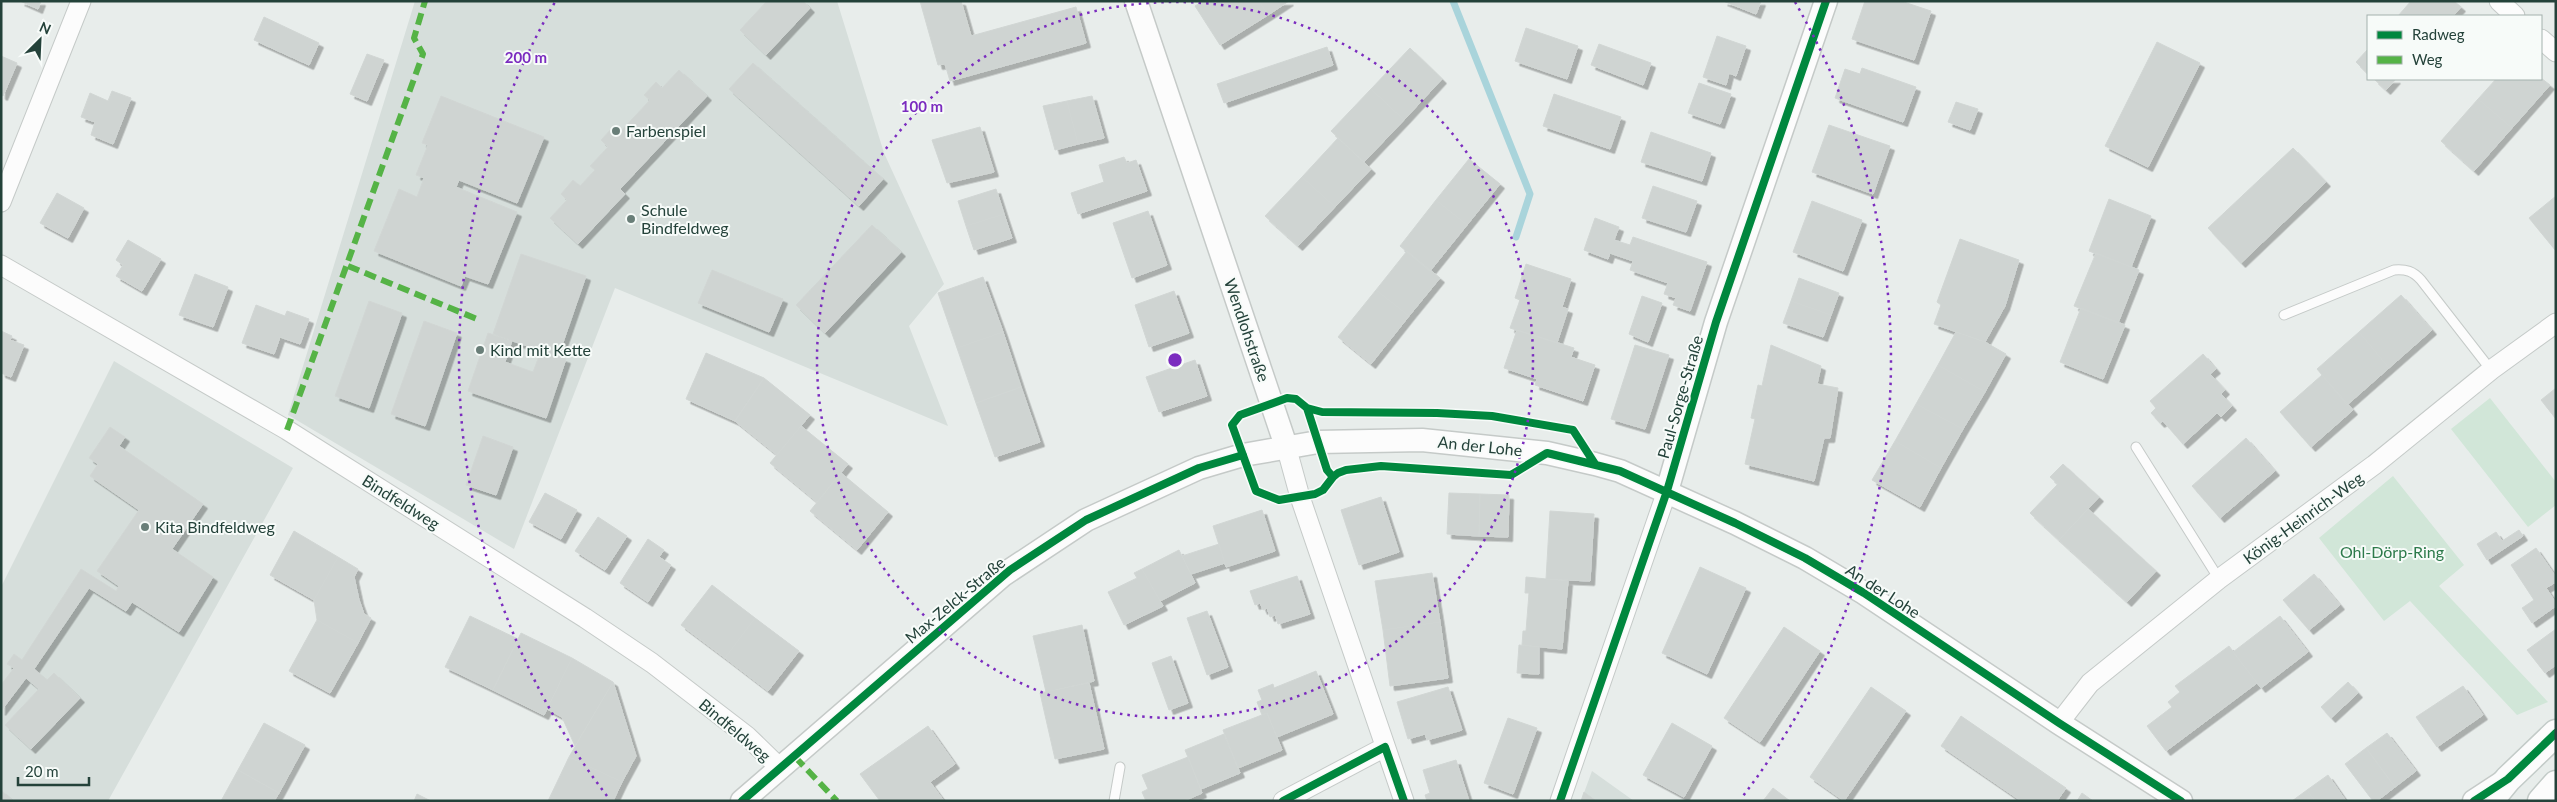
<svg xmlns="http://www.w3.org/2000/svg" width="2557" height="802" font-family="Lato,sans-serif">
<style>
.built{fill:#d6dedb}
.green{fill:#d1e6d8}
.lines{fill:none;stroke-linecap:round;stroke-linejoin:round}
.stream{stroke:#a9d4db;stroke-width:7}
.building{fill:#cfd4d2;stroke:#d1d6d4;filter:url(#shadow)}
.service-casing{stroke:#c5cac8;stroke-width:11}
.minor-casing{stroke:#c5cac8;stroke-width:21}
.tertiary-casing{stroke:#c5cac8;stroke-width:25}
.secondary-casing{stroke:#c3cbc8;stroke-width:29}
.service{stroke:#fcfcfc;stroke-width:9}
.minor{stroke:#fcfcfc;stroke-width:19}
.tertiary{stroke:#fcfcfc;stroke-width:22}
.secondary{stroke:#fcfcfc;stroke-width:26}
.quiet{stroke:#55b346;stroke-width:6;stroke-dasharray:12 6;stroke-linecap:butt}
.cycleway-casing{stroke:#f7fbf9;stroke-width:11}
.cycleway{stroke:#00873e;stroke-width:8}
.ring{fill:none;stroke:#7b2cbf;stroke-width:2.5;stroke-dasharray:2.5 5}
.poi-dot{fill:#697e78;stroke:#f7fbf9;stroke-width:2}
.labels{text-anchor:middle;stroke-width:4;stroke-linejoin:round;paint-order:stroke}
.poi-label{font-size:16px;fill:#24423a;stroke:#f7fbf9;text-anchor:start}
.street-label{font-size:16px;fill:#24423a;stroke:#f7fbf9}
.park-label{font-size:16px;fill:#2d7a4b;stroke:#f7fbf9}
.centre{fill:#7b2cbf;stroke:#f7fbf9;stroke-width:2.5}
.ring-label{font-size:15px;text-anchor:middle;font-weight:bold;fill:#7b2cbf;stroke:#f7fbf9;stroke-width:4;stroke-linejoin:round;paint-order:stroke}
</style>
<defs>
<filter id="shadow"><feDropShadow dx="4.5" dy="4.5" stdDeviation="0" flood-color="#0004"/></filter>
</defs>
<rect width="100%" height="100%" fill="#e8edeb"/>
<path class="built" d="M415,1H837L884,153L944,284L909,326L948,426L615,288L514,549L288,415Z
M114,361L293,468L108,801H1V587Z
M1592,771L1634,801H1581Z"/>
<path class="green" d="M2490,398L2556,482V505L2528,527L2451,429Z
M2393,476L2464,565L2439,586L2548,702L2517,715L2410,601L2384,621L2319,538Z"/>
<g class="lines">
<path class="stream" d="M1453,1L1530,194L1516,237"/>
</g>
<path class="building" d="M20,1H41L38,9Z
M767,1H803L810,8L766,55L740,30Z
M920,1H961L971,36L1076,7L1086,43L950,81L945,64L938,65Z
M1203,1H1259L1268,15L1220,45L1195,6Z
M1259,1H1289L1268,15Z
M1723,1H1761L1756,14Z
M1865,1H1901L1931,11L1914,60L1852,39Z
M2411,1H2454L2461,7L2453,16H2398Z
M264,17L319,43L309,65L254,40Z
M1526,28L1578,46L1567,79L1515,61Z
M1717,36L1746,46L1736,76L1729,73L1726,85L1703,77Z
M2157,42L2200,63L2148,167L2105,146Z
M1599,44L1651,63L1643,85L1591,65Z
M1327,47L1333,65L1224,103L1217,84Z
M1410,48L1442,79L1404,120L1371,89Z
M2368,49V74L2356,62Z
M367,54L384,60L367,101L350,94Z
M1,56L17,63L3,96L1,95Z
M753,63L883,179L859,206L729,89Z
M1862,68L1916,87L1903,122L1835,98L1845,69L1860,74Z
M679,70L707,96L620,189L625,194L578,244L550,218L567,200L561,194L573,180L580,186L595,170L590,166L608,147L601,140L613,127L619,133L650,100L644,95L656,82L662,88Z
M2541,78L2550,85L2512,128L2478,99L2496,79Z
M2374,79H2396L2386,90Z
M1699,83L1731,94L1720,124L1688,113Z
M1371,89L1404,120L1364,162L1331,131Z
M112,91L131,98L113,144L91,135L95,122L81,117L90,93L108,101Z
M1554,94L1621,117L1610,149L1543,126Z
M441,96L544,137L517,203L459,180L456,187L517,212L488,284L465,276L461,286L374,251L399,189L417,197L424,178L416,175L428,145L422,143Z
M1092,96L1104,138L1078,144L1067,101Z
M2478,99L2512,128L2474,171L2441,141Z
M1067,101L1078,144L1055,150L1043,106Z
M1956,102L1978,109L1970,130L1948,122Z
M1829,125L1890,146L1873,194L1812,172Z
M980,127L994,172L947,183L932,140Z
M1651,132L1711,153L1702,181L1641,162Z
M1338,138L1371,169L1335,207L1302,177Z
M2293,148L2326,182L2241,263L2208,228Z
M1124,157L1127,163L1136,160L1147,191L1078,214L1071,193L1104,182L1099,165Z
M1469,159L1500,184L1467,225L1436,200Z
M1302,177L1335,207L1298,246L1265,216Z
M1653,186L1697,201L1686,232L1642,218Z
M996,189L1004,214L966,226L958,201Z
M57,193L84,208L68,238L40,223Z
M2556,196V251L2529,218Z
M2109,199L2151,216L2131,267L2089,251Z
M1436,200L1467,225L1430,271L1400,246Z
M1812,201L1862,220L1843,271L1793,252Z
M1148,211L1167,265L1132,278L1113,223Z
M1004,214L1012,238L974,250L966,226Z
M1595,218L1619,227L1614,240L1630,245L1633,237L1707,262L1690,311L1673,305L1676,298L1664,294L1668,283L1630,270L1633,261L1610,253L1608,259L1584,250Z
M872,225L901,252L825,333L796,305Z
M1960,239L2019,260L2005,306L1985,342L1934,324L1941,305L1937,302Z
M128,240L161,259L142,291L116,276L123,265L116,260Z
M1407,251L1440,278L1409,316L1376,290Z
M2096,253L2139,270L2118,323L2074,306Z
M521,254L586,276L558,357L493,334Z
M1526,264L1571,279L1562,307L1568,309L1557,343L1510,328L1520,300L1515,298Z
M712,270L783,299L769,332L698,303Z
M195,274L228,287L213,327L179,315Z
M983,277L1003,332L957,348L938,293Z
M1799,278L1839,293L1831,315L1791,301Z
M1376,290L1409,316L1371,364L1338,337Z
M1174,291L1189,333L1149,347L1135,305Z
M2401,295L2432,330L2389,368L2359,332Z
M1642,296L1662,303L1648,342L1629,334Z
M369,301L402,313L369,408L335,396Z
M1791,301L1831,315L1823,337L1783,323Z
M256,305L285,316L287,311L309,319L300,344L280,337L274,354L242,343Z
M2081,308L2125,325L2103,379L2060,362Z
M424,321L457,333L425,426L391,414Z
M1517,330L1574,348L1571,357L1595,365L1583,401L1535,385L1537,379L1504,368Z
M1,331L12,336L10,340L24,345L11,377L1,373Z
M1003,332L1021,387L976,403L957,348Z
M1956,332L1985,342L2006,354L1985,392L1938,365Z
M2359,332L2389,368L2347,405L2317,369Z
M488,333L512,341L505,362L533,372L541,351L566,359L546,418L468,391Z
M1635,345L1669,355L1645,429L1611,419Z
M1771,345L1821,366L1817,384L1838,388L1830,438H1824L1814,481L1745,464L1755,419L1751,418L1758,385L1762,386Z
M706,353L764,378L735,421L686,399Z
M2203,354L2216,369L2210,374L2225,390L2221,394L2232,406L2221,417L2217,413L2183,444L2163,421L2160,423L2151,413L2156,408L2150,401Z
M1195,360L1207,396L1159,412L1146,377Z
M1938,365L1985,392L1963,429L1916,404Z
M2322,375L2353,410L2311,447L2280,412Z
M764,378L810,415L777,455L735,421Z
M1021,387L1040,442L995,457L976,403Z
M2556,388V419L2541,400Z
M1916,404L1963,429L1941,468L1895,441Z
M801,426L848,464L817,502L770,463Z
M110,427L125,437L119,446L203,504L172,549L213,577L179,632L132,602L126,611L89,588L34,669L47,680L54,673L80,698L31,749L5,725L39,689L26,678L1,711V685L14,668L7,664L14,654L22,660L81,569L116,591L119,586L97,571L139,510L90,476L98,464L89,458Z
M483,436L513,447L496,495L466,485Z
M2246,438L2275,471L2220,518L2192,486Z
M1895,441L1941,468L1920,507L1872,480Z
M2063,464L2099,497L2059,540L2030,513L2058,484L2050,477Z
M841,473L888,512L857,550L810,511Z
M545,493L577,510L561,539L529,522Z
M1449,493L1480,494L1479,536L1447,534Z
M1480,494L1509,495L1508,537L1479,536Z
M1381,497L1399,552L1359,565L1341,510Z
M2088,509L2156,571L2127,602L2059,540Z
M1262,510L1275,551L1226,567L1213,526Z
M1550,511L1594,514L1590,581L1546,579Z
M598,517L627,536L605,570L575,551Z
M2519,530L2523,536L2487,560L2477,544L2496,532L2502,541Z
M294,531L338,557L314,600L270,575Z
M648,539L664,550L659,557L671,565L648,602L620,583Z
M1219,544L1225,563L1191,574L1182,556Z
M2536,548L2556,577V582L2546,588L2556,603V606L2532,623L2522,608L2534,600L2511,565Z
M1179,550L1195,583L1160,601L1142,569Z
M338,557L358,569L354,577L359,600L364,614L371,618L358,643L317,620L314,600Z
M1700,567L1746,588L1707,674L1662,653Z
M1142,569L1163,606L1124,625L1108,592L1137,578L1134,573Z
M1432,573L1440,622L1383,630L1375,581Z
M2314,574L2340,605L2309,630L2283,600Z
M1297,576L1310,614L1278,624L1275,615L1270,617L1267,608L1263,610L1260,603L1255,605L1250,591Z
M1526,577L1568,581L1562,649L1522,645L1523,631H1526L1529,593H1525Z
M712,585L755,618L725,658L681,625Z
M1207,611L1228,667L1207,675L1187,618Z
M470,616L518,639L493,690L445,667Z
M2280,616L2308,652L2261,688L2233,652Z
M755,618L799,651L768,691L725,658Z
M317,620L358,643L330,693L289,671Z
M1440,622L1448,678L1390,686L1383,630Z
M1082,625L1094,681L1046,692L1033,636Z
M1784,627L1820,651L1760,742L1724,718Z
M2556,629V665L2545,673L2527,650Z
M521,633L572,658L544,715L493,690Z
M1519,645L1539,647V674L1517,673Z
M2229,646L2257,683L2166,751L2147,726L2172,707L2168,702L2180,692L2175,686Z
M1171,656L1188,703L1169,710L1152,663Z
M572,658L613,682L575,746L562,717L547,709Z
M1316,671L1333,714L1277,737L1267,713L1262,715L1257,702L1262,700L1258,690L1273,684L1274,688Z
M613,682L636,756L622,782L569,757Z
M2348,682L2358,693L2331,718L2321,707Z
M1089,683L1104,749L1055,759L1040,693Z
M2463,686L2483,715L2437,747L2416,717Z
M1448,687L1462,730L1427,740L1425,734L1408,739L1397,702Z
M1871,687L1906,711L1844,801L1810,777Z
M1267,713L1282,750L1238,768L1223,730Z
M1961,716L2066,788L2057,801H2021L1941,746Z
M1508,718L1537,728L1513,794L1484,783Z
M264,723L305,745L279,793L238,770Z
M1672,723L1712,746L1684,797L1643,775Z
M928,726L955,764L930,782L944,801H880L860,774Z
M2387,733L2416,771L2395,787L2366,748Z
M1224,734L1240,773L1201,789L1185,750Z
M2366,748L2395,787L2377,801H2373L2345,764Z
M569,757L622,782L613,801H548Z
M1188,757L1202,793L1184,801H1146L1142,792L1148,789L1142,775Z
M1456,760L1469,801H1427L1425,795L1430,793L1423,770Z
M238,770L279,793L274,801H221Z
M2328,775L2346,801H2315L2307,790Z
M1773,788L1790,801H1763Z
M1,790L13,801H1Z
M2307,790L2315,801H2292Z
M1584,792L1596,801H1581Z
M2082,793L2093,801H2077Z
M417,794L431,801H414Z"/>
<g class="lines">
<g class="service-casing">
<path id="service" d="M2284,315L2394,270C2406,269 2413,271 2421,280L2491,370
M2136,447L2219,579
M1114,801L1120,767"/>
</g>
<g class="minor-casing">
<path id="minor" d="M2499,1L2515,16
M2541,39L2556,52
M1,202L81,1
M1,265L287,430L585,618L652,663L747,736L781,769
M1286,446L1300,497L1404,801
M2059,723L2090,683L2219,579L2374,465L2491,370L2556,323
M1283,801L1385,747
M1560,801L1667,491"/>
</g>
<g class="tertiary-casing">
<path id="tertiary" d="M1136,1L1286,446
M1667,491L1716,322L1826,1
M742,801L1003,575L1086,520L1199,468L1243,455L1318,442L1422,440L1547,453L1595,464L1620,471L1735,523L1805,558L1864,593L2059,723L2181,801
M2474,801L2503,782"/>
</g>
<g class="secondary-casing">
<path id="secondary" d="M2490,801L2508,779L2556,733
M2541,801L2556,784"/>
</g>
<use href="#service" class="service"/>
<use href="#minor" class="minor"/>
<use href="#tertiary" class="tertiary"/>
<use href="#secondary" class="secondary"/>
<path class="quiet" d="M348,266L477,319
M287,430L423,54L414,38L425,1
M795,757L837,801"/>
<g class="cycleway-casing">
<path id="cycleway" d="M1307,408L1327,470L1333,477
M1595,464L1573,430L1492,416L1437,413L1322,412L1307,408L1296,399L1287,398L1240,415L1232,425L1256,491L1279,500L1315,494L1323,490L1333,477L1338,473L1346,470L1381,466L1511,475L1547,453L1620,471L1735,523L1805,558L1864,593L2059,723L2181,801
M742,801L1010,570L1086,520L1199,468L1243,455
M1283,801L1385,747L1404,801
M1560,801L1667,491L1716,322L1826,1
M2474,801L2508,779L2556,733"/>
</g>
<use href="#cycleway" class="cycleway"/>
</g>
<g class="ring">
<circle cx="1175" cy="360" r="358"/>
<path d="M607 796A716 716 0 0 1 555 2M1795 2A716 716 0 0 1 1743 796"/>
</g>
<g class="poi-dot">
<circle cx="616" cy="131" r="5"/>
<circle cx="631" cy="219" r="5"/>
<circle cx="480" cy="350" r="5"/>
<circle cx="145" cy="527" r="5"/>
</g>
<g class="labels">
<g class="poi-label">
<text x="626" y="137">Farbenspiel</text>
<text x="641" y="216">Schule<tspan x="641" dy="18">Bindfeldweg</tspan></text>
<text x="490" y="356">Kind mit Kette</text>
<text x="155" y="533">Kita Bindfeldweg</text>
</g>
<g class="street-label">
<text transform="translate(1247 330) rotate(71)" y="6">Wendlohstraße</text>
<text transform="translate(1680 397) rotate(-74)" y="6">Paul-Sorge-Straße</text>
<text transform="translate(1480 446) rotate(6)" y="6">An der Lohe</text>
<text transform="translate(401 502) rotate(32)" y="6">Bindfeldweg</text>
<text transform="translate(2303 518) rotate(-36)" y="6">König-Heinrich-Weg</text>
<text transform="translate(1883 591) rotate(33)" y="6">An der Lohe</text>
<text transform="translate(955 600) rotate(-40)" y="6">Max-Zelck-Straße</text>
<text transform="translate(735 730) rotate(40)" y="6">Bindfeldweg</text>
</g>
<g class="park-label">
<text x="2392" y="558">Ohl-Dörp-Ring</text>
</g>
</g>
<circle cx="1175" cy="360" r="8" class="centre"/>
<g class="ring-label">
<text x="526" y="63">200 m</text>
<text x="922" y="112">100 m</text>
</g>
<rect width="2557" height="802" fill="none" stroke="#24423a" stroke-width="5"/>
<rect x="2367" y="15" width="175" height="65" fill="#f7fbf9" stroke="#a3b1ad"/>
<rect x="2377" y="31" width="25" height="8" fill="#00873e" stroke="#a3b1ad"/>
<text x="2412" y="40" font-size="15" fill="#24423a">Radweg</text>
<rect x="2377" y="56" width="25" height="8" fill="#55b346" stroke="#a3b1ad"/>
<text x="2412" y="65" font-size="15" fill="#24423a">Weg</text>
<g transform="translate(40 40) rotate(24)" stroke="#f7fbf9" stroke-width="4" paint-order="stroke">
<path d="M0-4L9 19L0 12L-9 19Z" fill="#24423a"/>
<text y="-8" font-size="14" font-weight="bold" text-anchor="middle" fill="#24423a">N</text>
</g>
<path d="M18 777v8h71v-8" fill="none" stroke="#24423a" stroke-width="2.5"/>
<text x="25" y="777" font-size="15" fill="#24423a" stroke="#f7fbf9" stroke-width="4" paint-order="stroke">20 m</text>
</svg>
